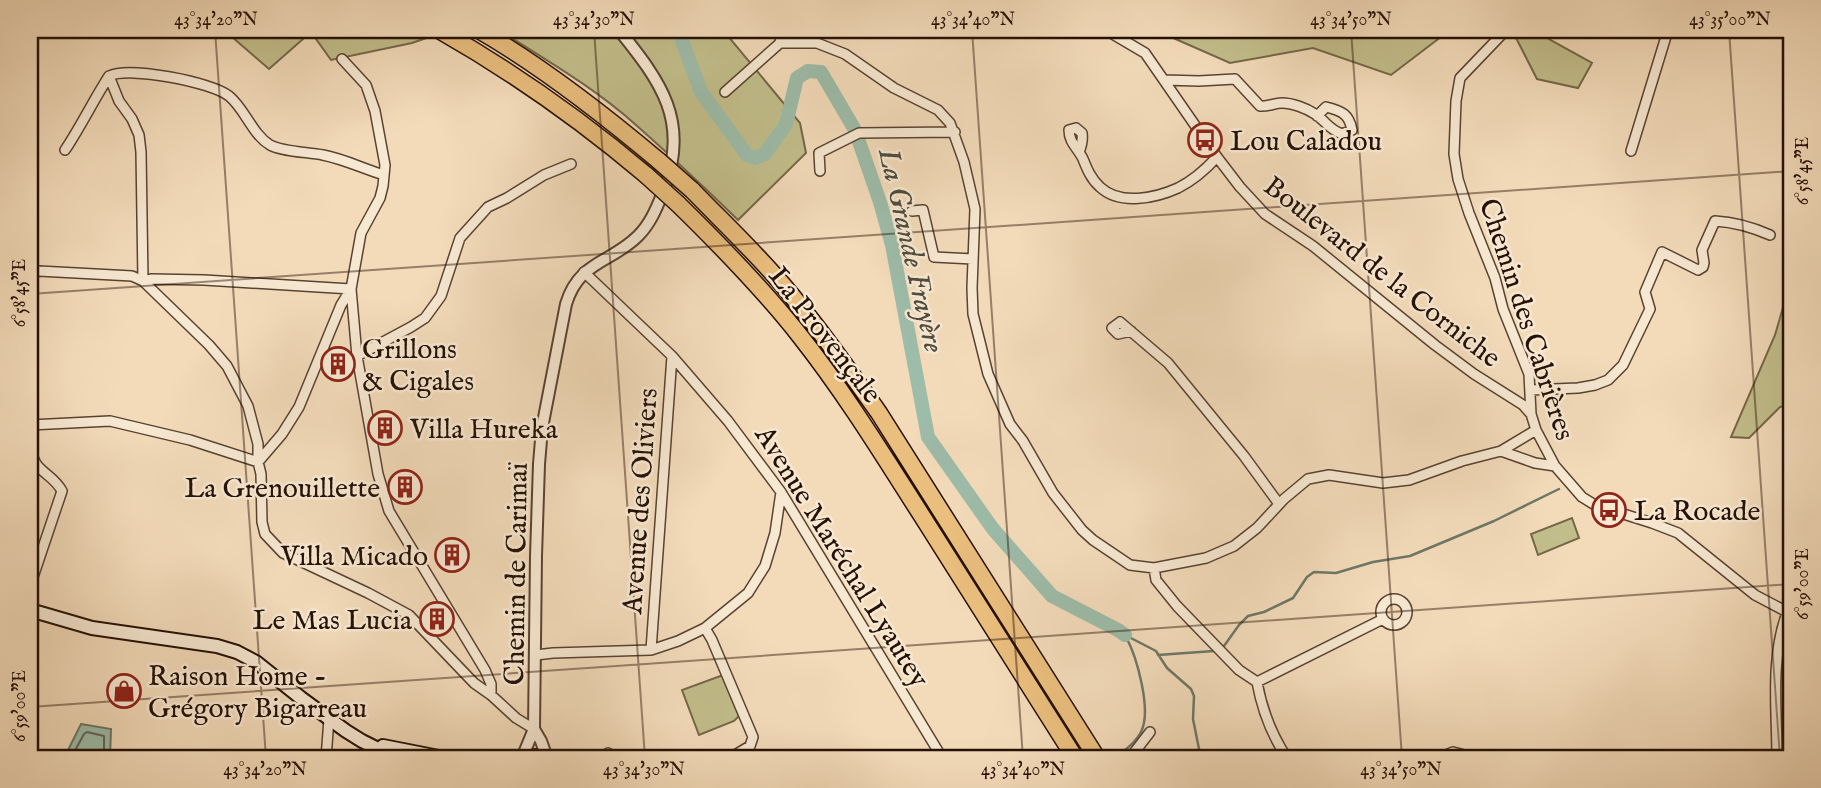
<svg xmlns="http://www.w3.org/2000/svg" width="1821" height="788" font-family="'IM FELL English',serif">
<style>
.green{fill:#c2be8b;stroke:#746748;stroke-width:2}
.water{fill:#9dbca9;stroke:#6d7767;stroke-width:2}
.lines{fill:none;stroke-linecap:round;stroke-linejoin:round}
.shore{stroke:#616657;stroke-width:2}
.stream{stroke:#6d7767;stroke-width:2.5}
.river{stroke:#9dbca9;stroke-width:14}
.minor-casing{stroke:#584332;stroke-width:12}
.tertiary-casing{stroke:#584332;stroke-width:14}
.secondary-casing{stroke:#251005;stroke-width:16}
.motorway-casing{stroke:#251005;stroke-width:19}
.minor{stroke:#f7e8d2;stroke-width:9}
.tertiary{stroke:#f7e8d2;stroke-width:10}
.secondary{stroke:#f7e8d2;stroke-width:12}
.motorway{stroke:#eabe7d;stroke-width:16}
.motorway-bridge-casing{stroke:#251005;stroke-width:19;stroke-linecap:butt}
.motorway-bridge{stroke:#eabe7d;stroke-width:16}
.ticks{fill:none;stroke:#251005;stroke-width:2;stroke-opacity:0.45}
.labels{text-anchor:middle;stroke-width:5;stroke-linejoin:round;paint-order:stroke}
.poi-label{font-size:28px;fill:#251005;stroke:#f7e8d2;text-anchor:start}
.street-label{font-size:28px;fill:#251005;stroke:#f7e8d2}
.water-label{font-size:30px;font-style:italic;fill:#4f4c3e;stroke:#f7e8d2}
.neatline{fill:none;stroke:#251005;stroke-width:2.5}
.ticks-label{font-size:18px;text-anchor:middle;fill:#251005}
</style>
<rect width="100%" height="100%" fill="#f3dbba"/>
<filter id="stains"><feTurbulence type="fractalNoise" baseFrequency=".00286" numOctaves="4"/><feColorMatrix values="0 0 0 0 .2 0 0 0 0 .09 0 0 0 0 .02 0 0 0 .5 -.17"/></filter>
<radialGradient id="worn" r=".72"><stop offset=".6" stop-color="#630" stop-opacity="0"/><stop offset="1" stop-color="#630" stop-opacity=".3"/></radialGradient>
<path class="green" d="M224,30H420L432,36L412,43L331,60L311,32L269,69Z
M499,30H723L800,123L806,153L738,220C705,188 671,156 636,125C595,88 546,60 499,30Z
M1155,30H1450L1391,75L1313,48L1230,63Z
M1512,30H1547L1549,39L1592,63L1578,88L1537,79Z
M1791,280V405L1780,407L1749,438L1731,437L1775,335Z
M1572,518L1579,538L1538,555L1531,534Z
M723,675L739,716L734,721L699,735L682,690Z"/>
<path class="water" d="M81,724L111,729L110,758H64Z"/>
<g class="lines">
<path class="shore" d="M71,758L84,734L87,732L104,736V758"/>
<path class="stream" d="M1125,635L1156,651L1167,668L1191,689L1194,696L1193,719L1199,749L1205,758
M1224,646L1239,625L1248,616L1264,612L1293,598L1307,577L1314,572L1336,573L1373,562L1410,556L1494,521L1559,489
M1158,655L1214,651
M1114,758C1123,752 1136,742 1141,732C1152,711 1137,657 1126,637"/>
<path class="river" d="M678,30L701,92L747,155L755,158L765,154L786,124L797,78L808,71L821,72L855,130L880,202L892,245L928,437L993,529L1052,596L1118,630L1125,635"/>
<g class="minor-casing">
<path id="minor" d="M1106,30L1145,53L1217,157L1240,187L1265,214L1313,246L1435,345L1474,374L1523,405L1531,414
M1506,30L1460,78L1456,101L1454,154L1458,179L1469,213L1495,278L1503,309L1529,374L1531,414L1536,430L1555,466L1582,497L1595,505L1652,523L1678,533L1755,595L1791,614
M780,43H817L845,54L894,88L938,110L950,123L964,162L975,209L972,288L973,314L988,374L1010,424L1023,441L1053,493L1082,530L1093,540L1130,565L1154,568L1206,558L1234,546L1257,528L1284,499L1308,479L1329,475L1383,483L1409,480L1462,461L1501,451L1536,430
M780,43L782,30
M342,59L366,85L375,111L385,165L383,186L380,198L361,233L351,289L357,356L378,474L389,511L485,670L491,684V695
M109,76L119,101L132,119L139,135L141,152L143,281L151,279L204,280L351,289
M109,76C129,66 211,82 229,96C245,109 252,134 270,145C283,152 308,152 323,155C344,159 364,169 384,175
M1164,80L1199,81L1235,79L1260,106C1268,107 1274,103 1282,103C1292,103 1306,108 1315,114C1326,121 1328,129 1342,134L1352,130C1349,114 1342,111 1326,107L1317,116
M725,92L780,43
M65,150C81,126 93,101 109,76
M1631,151L1668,30
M1079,152C1082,145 1083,140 1082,133L1076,128L1069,130C1069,143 1078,148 1083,159C1087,169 1091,179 1100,187C1120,206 1156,198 1178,188C1192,181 1207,168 1217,157
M820,171L819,153L859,133L955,132
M912,211L923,210L934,257L973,259
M30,269L39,271L132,276L143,281L209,345L227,366L248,406L258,444V462L261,474L262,522L265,534L283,553L368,593L409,615L474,683L491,695L516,718L534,729
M584,272L672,356L728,421L781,492L938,751
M1131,331L1118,334L1112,328L1120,322L1168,363L1244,456L1279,504
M30,337L33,270
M357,356L411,327L425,318L441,296L460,238L488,207L507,198L544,175L571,164
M1530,390L1578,388L1595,385L1608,380L1623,365L1650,309L1645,292L1662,252L1698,270L1703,267L1704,263L1702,250L1715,221C1733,222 1754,228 1770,235
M30,425L110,421L190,440L258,462L282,434L299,407L341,305L351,289
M30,425C31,438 29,454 37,465C45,475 55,478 62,491L30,586
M1501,451L1535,463L1555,466
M1154,568L1156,580L1177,606L1239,670L1257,682C1262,710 1271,734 1287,758
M1381 612a13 13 0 1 1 26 0a13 13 0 1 1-26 0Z
M705,628L712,640L753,737L750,746L730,758
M651,650L672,356
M536,655L553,653L651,650L678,641L705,628L748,593L765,566L775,533L781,492
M1257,682L1383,619
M608,753L610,758
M326,758L329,719
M1130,758L1150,732
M1415,758L1430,755L1444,758
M1446,758L1448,754L1453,752L1461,754L1463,758
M1777,758C1777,711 1770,658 1787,613"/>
</g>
<g class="tertiary-casing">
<path id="tertiary" d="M534,729L541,741L547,758
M522,758L534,729L536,556L539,464L542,428L566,304C579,261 611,263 638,236C651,223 657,207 664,190C690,121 661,82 619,30"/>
</g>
<g class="secondary-casing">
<path id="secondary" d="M30,610L92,628L217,646L237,652L256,662L301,698L346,731L362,741L396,758
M383,746L444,758
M524,758L535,756L542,758"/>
</g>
<g class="motorway-casing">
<path id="motorway" d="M439,30C513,72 581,120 646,175
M479,30C543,67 602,113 659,161
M692,190C722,221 754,251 782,284C817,325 848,369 879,413L1097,758
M678,204C721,246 763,289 800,336C845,393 883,455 922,516C973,597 1024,678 1075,758"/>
</g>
<use href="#minor" class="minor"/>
<use href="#tertiary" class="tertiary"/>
<use href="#secondary" class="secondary"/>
<use href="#motorway" class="motorway"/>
<g class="motorway-bridge-casing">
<path id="motorway-bridge" d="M659,161L692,190
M646,175L678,204"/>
</g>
<use href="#motorway-bridge" class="motorway-bridge"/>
</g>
<path class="ticks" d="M215,30L266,758M594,30L645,758M972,30L1023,758M1351,30L1402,758M1729,30L1780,758M30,294L1791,171M30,707L1791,584"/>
<defs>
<g id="bus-ring" transform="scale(1.75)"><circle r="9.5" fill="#f7e8d2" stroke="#8f2418" stroke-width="1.5"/><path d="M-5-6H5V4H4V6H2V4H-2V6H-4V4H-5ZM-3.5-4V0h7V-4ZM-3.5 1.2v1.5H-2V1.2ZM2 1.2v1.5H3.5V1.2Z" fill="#8f2418"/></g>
<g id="building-ring" transform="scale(1.75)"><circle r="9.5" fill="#f7e8d2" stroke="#8f2418" stroke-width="1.5"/><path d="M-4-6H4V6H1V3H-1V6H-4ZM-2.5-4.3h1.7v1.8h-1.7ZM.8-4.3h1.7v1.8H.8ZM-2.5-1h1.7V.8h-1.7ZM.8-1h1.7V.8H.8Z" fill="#8f2418"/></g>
<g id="shop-ring" transform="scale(1.75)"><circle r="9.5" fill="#f7e8d2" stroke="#8f2418" stroke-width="1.5"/><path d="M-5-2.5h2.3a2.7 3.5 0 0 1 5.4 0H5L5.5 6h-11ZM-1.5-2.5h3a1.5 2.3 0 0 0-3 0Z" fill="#8f2418"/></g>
</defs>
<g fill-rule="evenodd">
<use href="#bus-ring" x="1205" y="140"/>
<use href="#building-ring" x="338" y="364"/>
<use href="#building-ring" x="385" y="428"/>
<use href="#building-ring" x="405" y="487"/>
<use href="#bus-ring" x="1609" y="510"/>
<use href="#building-ring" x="452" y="555"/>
<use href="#building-ring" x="437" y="619"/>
<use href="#shop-ring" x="124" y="691"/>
</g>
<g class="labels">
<g class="poi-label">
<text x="1230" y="150">Lou Caladou</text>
<text x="362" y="358">Grillons<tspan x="362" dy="32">&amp; Cigales</tspan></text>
<text x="410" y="438">Villa Hureka</text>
<text x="380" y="497" text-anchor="end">La Grenouillette</text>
<text x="1634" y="520">La Rocade</text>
<text x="428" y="565" text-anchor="end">Villa Micado</text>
<text x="412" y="629" text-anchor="end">Le Mas Lucia</text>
<text x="148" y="685">Raison Home -<tspan x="148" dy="32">Grégory Bigarreau</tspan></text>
</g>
<g class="street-label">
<text transform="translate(1383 271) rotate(38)" y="10">Boulevard de la Corniche</text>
<text transform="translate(1528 319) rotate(72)" y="10">Chemin des Cabrières</text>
<text transform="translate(826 334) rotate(52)" y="10">La Provençale</text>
<text transform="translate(639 501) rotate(-86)" y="10">Avenue des Oliviers</text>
<text transform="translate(843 556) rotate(58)" y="10">Avenue Maréchal Lyautey</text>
<text transform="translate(515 574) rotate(-89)" y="10">Chemin de Carimaï</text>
</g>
<g class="water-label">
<text transform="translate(912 250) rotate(77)" y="10">La Grande Frayère</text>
</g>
</g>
<rect width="1821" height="788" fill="none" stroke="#f3dbba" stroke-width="77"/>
<rect x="38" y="38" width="1745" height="712" class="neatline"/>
<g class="ticks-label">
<text x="216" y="25">43°34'20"N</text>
<text x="594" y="25">43°34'30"N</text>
<text x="973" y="25">43°34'40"N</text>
<text x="1351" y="25">43°34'50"N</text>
<text x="1730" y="25">43°35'00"N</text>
<text transform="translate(1802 171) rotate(-90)" y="6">6°58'45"E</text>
<text transform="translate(19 293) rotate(-90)" y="6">6°58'45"E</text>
<text transform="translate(1802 584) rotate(-90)" y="6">6°59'00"E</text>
<text transform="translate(19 706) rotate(-90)" y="6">6°59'00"E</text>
<text x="265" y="775">43°34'20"N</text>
<text x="644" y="775">43°34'30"N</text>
<text x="1023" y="775">43°34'40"N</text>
<text x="1401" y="775">43°34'50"N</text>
</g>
<rect width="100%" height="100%" filter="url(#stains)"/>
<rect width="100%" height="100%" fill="url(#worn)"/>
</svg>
